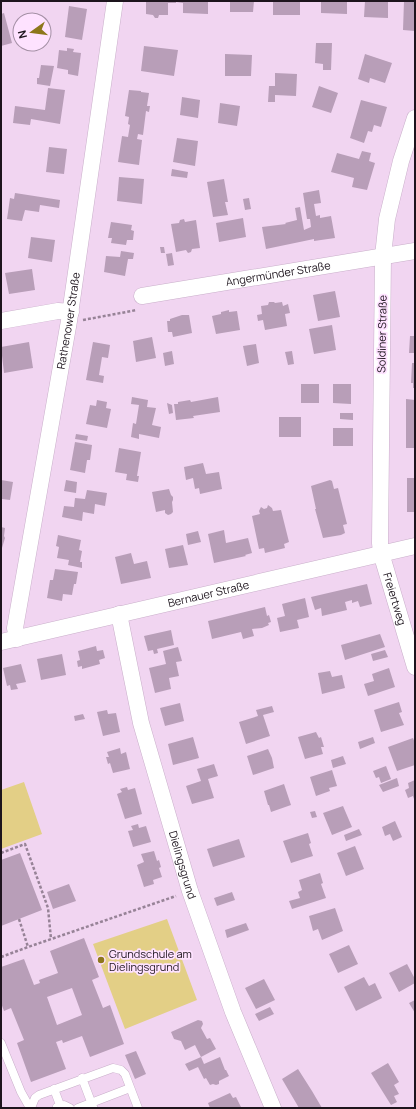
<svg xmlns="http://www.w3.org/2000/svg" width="416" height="1109" font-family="Manrope,sans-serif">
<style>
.green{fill:#e3cf86}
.building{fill:#b89eb8;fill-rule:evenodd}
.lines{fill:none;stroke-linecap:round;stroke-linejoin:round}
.service-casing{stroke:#c9afca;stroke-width:9}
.minor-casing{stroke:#c9afca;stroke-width:17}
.path{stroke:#978397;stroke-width:2.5;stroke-dasharray:3 2;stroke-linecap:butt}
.service{stroke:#fff;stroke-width:8}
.minor{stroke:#fff;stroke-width:16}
.poi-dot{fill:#8d771c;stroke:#fee2ff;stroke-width:1.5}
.labels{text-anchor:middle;stroke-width:3.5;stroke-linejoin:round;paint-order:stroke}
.street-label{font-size:11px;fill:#1d141d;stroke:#fee2ff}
.poi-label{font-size:11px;fill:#1d141d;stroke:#fee2ff;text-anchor:start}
</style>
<rect width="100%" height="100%" fill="#f1d5f1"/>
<path class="green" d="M24,782L42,834L1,849V790Z
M167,919L197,1000L125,1029L93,944Z"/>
<path class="building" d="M146,1H208V14L183,13V3L176,2V3H168V15H159L158,18H155L153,15L146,14Z
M230,1H254L253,12H230Z
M273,1H300V15H273Z
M321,1H347V14L321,13Z
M365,1H388V18L364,17Z
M404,1H415V31L403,30Z
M69,6L87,9L82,40L65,37Z
M4,13L12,43L1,46V14Z
M316,43H332L331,70H323V64L315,63Z
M144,46L178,50L174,76L141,71Z
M67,48L74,49L73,52L81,53L78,76L68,74V70L57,68L59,50L67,51Z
M225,54L252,55L251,76H225Z
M365,54L392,63L385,83L370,78L369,83L358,79Z
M41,65L54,66L50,86L37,84V78H39Z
M275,73L297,74L296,96L275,95V102H268L269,86H275Z
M319,86L338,93L331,113L312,107Z
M48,88L65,90L60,124L31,119L30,125L13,123L15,106L45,110Z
M129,90L141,91V92L149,93L147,106H150L149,112L146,111L143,135L138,134L137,139L142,140L139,165L118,162L122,136L128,137L130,125L128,124L129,117L125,116Z
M182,97L200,100L198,118L180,115Z
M361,100L387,107L381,127L374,125L372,132L368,131L364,143L350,138Z
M220,103L240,106L237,126L218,123Z
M177,138L198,141L195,166L173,162Z
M49,147L67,149L64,174L46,172Z
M362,151L371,153L369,161L375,163L367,190L352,187L354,178L331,172L337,153L359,159Z
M172,169L188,172L187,178L171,176Z
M119,177L144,179L142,204L117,201Z
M224,179L228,202H225L228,215L213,217L207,182Z
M319,190L321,203L314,204L316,216L320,215V218L331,216L335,238L314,241V239L266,249L262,227L286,224L285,223L297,220L295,208L300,207L304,230L311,227L310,219H307L303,193Z
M15,193L60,200L59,208L40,205L39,212L25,210L22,221L7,219L10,198L14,199Z
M249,198L251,209L245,210L243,199Z
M243,218L246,237L219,242L216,223Z
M184,219L185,222L196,220L200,248L192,249L191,252L188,253L186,250L176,252L171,224L179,223L180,220Z
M111,222L132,225L131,230L134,231L133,240H127L126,245L111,243L112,238H108Z
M31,237L55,240L52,262L28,258Z
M160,247H164L165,253H161Z
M121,251L134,253L133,259H128L125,276L104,272L106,256L120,257Z
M172,253L174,265L168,266L166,254Z
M32,269L35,290L9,294L5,273Z
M335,291L340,317L318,321L313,295Z
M269,302H274L275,303L282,302L283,306L288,304L290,313L285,314L287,326L265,330L263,320L258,321L257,315L262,314L261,306L268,305Z
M229,310V312L237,311L240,330L216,334L212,316L221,314V312Z
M182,315H189L192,333L173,337L172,332H168L167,321H170V319Z
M332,325L336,350L314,354L309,329Z
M410,336H415V353H409Z
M152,337L156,358L136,362L133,341Z
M29,342L33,368L4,373L1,347Z
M93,342L110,345L108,358L102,357L99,375L104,376L103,383L86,380Z
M256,344L259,363L247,366L243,346Z
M172,351L174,364L165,366L163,353Z
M292,351L294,364L288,365L285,352Z
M412,363H415V388H413V383H411Z
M301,384H319V403H301Z
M333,384H351V404L333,403Z
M132,397L148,400L147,407L156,408L152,425L161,427L159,438L139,434V439L131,437L133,423L136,424L139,405L131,404Z
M218,397L220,412L193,416L194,418L176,420L174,404H178V402L190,400L191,402Z
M406,399L415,400V448H406Z
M97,400L107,402L106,408L111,409L107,428L86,424L90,405L96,406Z
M167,403L172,405L173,413L169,414Z
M340,413H353V420L340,419Z
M279,417H301V437H279Z
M333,428H353V446H333Z
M76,434L88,436L87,441L75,439Z
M75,442L92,445L90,460H87L85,473L70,470Z
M119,448L141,452L137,476H139L138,482L126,480L127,474L115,472Z
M203,463L206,474L219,472L222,489L200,494L199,488L195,489L193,478L186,480L184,467Z
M407,478H415V512H407Z
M1,480L13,482L10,500L2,499V502Z
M66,480L77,482L76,493L64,491Z
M330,480L332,481L334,489L338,488L347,524L343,525L345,533L341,535L323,538L315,509H316L311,486Z
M169,489L171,495L173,497V500L172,502L173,512L171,514L168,515L165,513V510L156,512L152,492Z
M87,490L107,493L105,506L95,504L94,514L83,512L82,521L62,517L64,506L74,507L75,498L85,499Z
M268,505L272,508L273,511L281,510L289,542L284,544L285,548L265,553L264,548L259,549L252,516L260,514L259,511L261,507L264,509L267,508Z
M1,527L5,528L4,536L5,538L2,548Z
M224,530L226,543L248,538L252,553L245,555L246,556L214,563L208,534Z
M198,531L201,542L188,545L186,534Z
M58,535L81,540L79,550L82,551L80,562H82V568L68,565L69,560L57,558L59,547L56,546Z
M183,545L188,565L169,568L165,549Z
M131,553L134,564L147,561L151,578L121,584L115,557Z
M55,569L78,572L76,584H74L72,595L63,594L62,601L47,598L50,580H53Z
M367,584L372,604L360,607L358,601L352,603V600L345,602L347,610L322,616L321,608L315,610L311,597Z
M305,598L309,617L297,620L299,628L280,632L277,618L285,616L282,604Z
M265,607L267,616L269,615L271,622L268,623L269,625L262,628L252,629L254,636L243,639L241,632L212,639L208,621Z
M171,630L174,645L157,649L158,653L154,654L153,650L148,651L144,636Z
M380,634L385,647L345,660L341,645Z
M96,646L97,651L103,650L105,658L99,660L100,664L82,669V666L78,667L77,661L80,660L78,651Z
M178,647L182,661L176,662L179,676L169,678L171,689L155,693L149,668L166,664L163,651Z
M385,650L388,657L373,661L371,654Z
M62,654L66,675L41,680L37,659Z
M21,664L26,682L16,684L18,689L11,690L10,685L7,686L3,668Z
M389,668L395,687L368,696L364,684L374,681L372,674Z
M330,671L332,677L342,675L345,688L322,694L318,673Z
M399,702L402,712L399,713L404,725L381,732L374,710Z
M180,703L184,721L165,726L160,708Z
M272,706L274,712L263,715L270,736L246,744L239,722L258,716L256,710Z
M107,710L108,714L116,713L120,732L103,736L97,712Z
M83,714L85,719L75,721L74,716Z
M316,732L319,738L321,737L324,747H321L323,754L305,759L298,737Z
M193,737L199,758L173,765L168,744Z
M373,737L375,743L360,749L358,742Z
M413,738L415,743V765L397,771L388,747Z
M120,748L121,754L126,752L130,769L113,773L110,763L108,764L106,757H109L107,752Z
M268,749L272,758L274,768L253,775L247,756Z
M343,756L346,764L333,768L331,760Z
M214,764L218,776L208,779L214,798L192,804L186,786L201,781L197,769Z
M386,766L391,779L381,783L379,777L376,778L373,771Z
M332,770L337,786L329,788L330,791L316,796L310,777Z
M397,778L399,786L383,792L379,785Z
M415,780V802L413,796L408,798L405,790L409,788L408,783Z
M284,784L291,805L271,812L269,805H268L264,791Z
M127,787L128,790L135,788L142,814L125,819L117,794L122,792L120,789Z
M343,806L352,827L332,835L323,813Z
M315,811L317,817L312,818L310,812Z
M395,821L402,837L393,841L390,834L385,836L382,827Z
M138,824L139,828L146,826L151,842L133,847L128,831L133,830L131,826Z
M359,829L362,835L346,841L344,835Z
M308,833L311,843L309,844L313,856L291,863L283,841Z
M239,839L245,857L213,867L207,849Z
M355,846L364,869L346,876L337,853Z
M154,851L157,861L159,860L161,867L159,868L162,877L153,880L154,884L144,887L137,865L144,862L141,854Z
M20,853L42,910L1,926V860Z
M320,873L323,883L321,884L326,898L292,909L289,901L300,898L298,892L302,890L299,880Z
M69,884L76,901L53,909L47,892Z
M232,892L235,900L217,906L214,898Z
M335,908L343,931L322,940L318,929L313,931L309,916Z
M246,923L249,930L227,938L225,930Z
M84,938L99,977L92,980L103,1008L110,1005L124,1044L90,1057L82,1036L63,1043L62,1040L56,1042L66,1069L31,1082L17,1043L24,1040L11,1008L4,1011L1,1003V967L24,959L34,985L40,983L39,980L58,973L50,951ZM72,988L82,1015L57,1025L47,997Z
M349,945L358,964L338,973L329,954Z
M407,964L415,979V983L399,992L389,973Z
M364,977L369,986L375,983L382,998L356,1011L344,987Z
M264,979L275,1000L256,1009L245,988Z
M415,1000V1013L409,1003Z
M270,1007L274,1014L259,1021L255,1014Z
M198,1020L202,1021L203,1024L201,1028L207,1039L210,1038L216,1049L201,1057L195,1045L185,1050L181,1041L174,1039L171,1032Z
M136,1051L146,1074L135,1079L125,1055Z
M201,1057L204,1064L220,1057L225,1070H226L229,1076L219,1081V1084L216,1085L213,1084L210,1085L206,1078L204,1079L198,1067L189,1071L185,1064Z
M388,1063L399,1082L394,1085L399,1094L394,1096L397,1102L391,1105L371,1073Z
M298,1069L312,1091L322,1108H299L282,1079Z
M230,1093L233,1098L236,1097L241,1107L237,1108H210L208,1103Z"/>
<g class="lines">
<g class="service-casing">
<path id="service" d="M1,1043L21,1092L30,1108
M82,1078L93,1107
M54,1089L60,1105
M57,1107L64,1105L70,1108
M31,1108L35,1098L39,1095L113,1068L121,1070L125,1074L138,1108
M78,1108L130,1088"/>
</g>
<g class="minor-casing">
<g id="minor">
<path id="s1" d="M415,118L401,161L387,219L383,256L380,543L381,553L415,667"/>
<path id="s2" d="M142,296L415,251"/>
<path d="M1,321L58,311L71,312"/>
<path id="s3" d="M119,614L141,723L190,891L233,1012L273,1108"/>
<path id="s4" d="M17,639L15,628L69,321L115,1"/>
<path id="s5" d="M1,642L415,546"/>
</g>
</g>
<path class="path" d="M83,320L137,310
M1,853L25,844L48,908L51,939
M19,919L28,947
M1,957L28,947L176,896"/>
<use href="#service" class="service"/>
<use href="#minor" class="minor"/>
</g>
<circle class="poi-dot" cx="101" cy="960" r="4"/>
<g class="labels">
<g class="street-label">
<text dy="4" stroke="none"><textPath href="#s2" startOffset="138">Angermünder Straße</textPath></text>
<text dy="4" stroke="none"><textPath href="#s4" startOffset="323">Rathenower Straße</textPath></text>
<text transform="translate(382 334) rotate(-89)" y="4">Soldiner Straße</text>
<text dy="4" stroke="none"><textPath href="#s5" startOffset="213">Bernauer Straße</textPath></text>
<text dy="4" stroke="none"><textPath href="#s1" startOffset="487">Freiertweg</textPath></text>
<text dy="4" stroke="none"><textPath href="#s3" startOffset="259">Dielingsgrund</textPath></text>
</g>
<g class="poi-label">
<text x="109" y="958">Grundschule am<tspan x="109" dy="13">Dielingsgrund</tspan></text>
</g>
</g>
<rect width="416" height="1109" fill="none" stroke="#1d141d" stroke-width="4"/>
<g transform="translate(32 32) rotate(256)"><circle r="19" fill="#fee2ff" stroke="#a490a5"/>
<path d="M0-3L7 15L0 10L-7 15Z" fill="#8d771c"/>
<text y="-6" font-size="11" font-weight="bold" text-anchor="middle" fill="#1d141d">N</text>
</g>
</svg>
